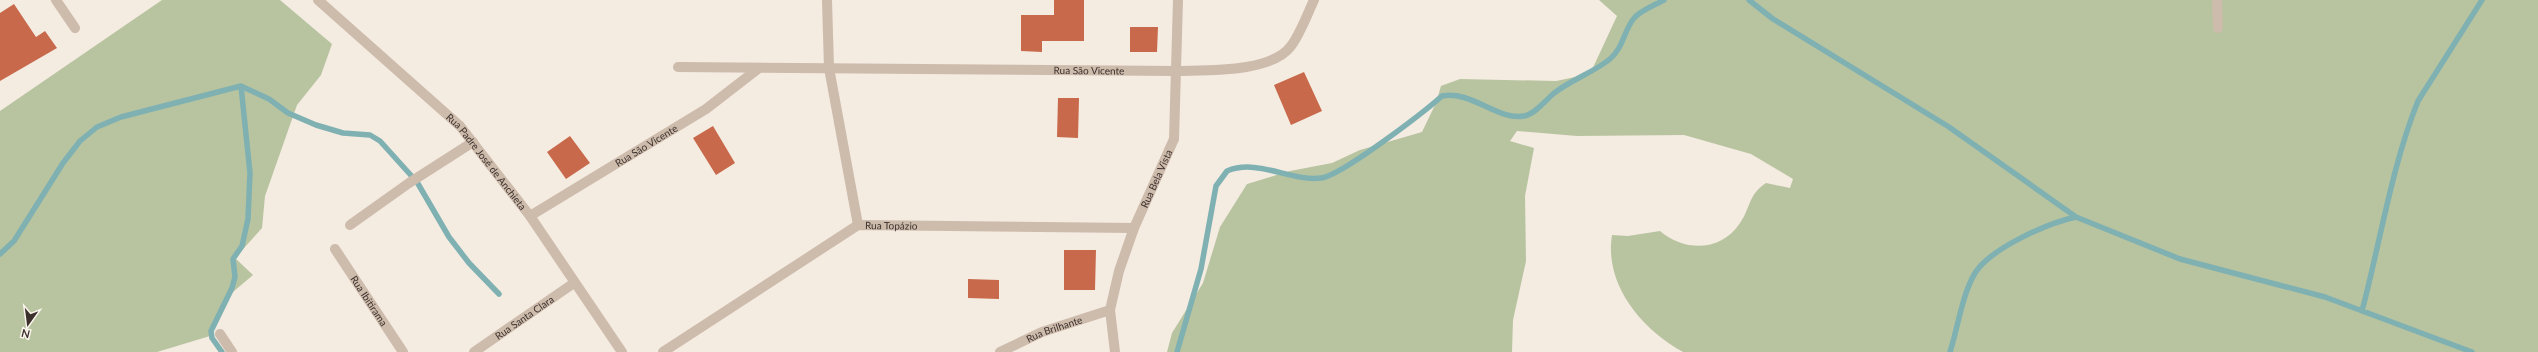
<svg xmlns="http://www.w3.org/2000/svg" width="2538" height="352" font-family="Lato,sans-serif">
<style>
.green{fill:#b8c4a0}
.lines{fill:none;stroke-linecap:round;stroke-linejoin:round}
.stream{stroke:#7fb0b2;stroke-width:5.5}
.building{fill:#c8694b}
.street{stroke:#cdbbac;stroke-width:10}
.labels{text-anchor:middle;stroke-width:3.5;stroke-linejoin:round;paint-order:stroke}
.street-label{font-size:10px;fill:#3b302b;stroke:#fbf5ee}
</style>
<rect width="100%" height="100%" fill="#f4ebe1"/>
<path class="green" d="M162,0H280L332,44L321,75L297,105L265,196L262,228L235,258L253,275L227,297L210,336L157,352H0V111Z
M1599,0H2538V352H1683C1641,329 1604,284 1612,235L1628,236L1660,231C1685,252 1721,252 1740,223C1751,207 1748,195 1766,183L1790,188L1793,179L1751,154L1684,135L1577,136L1517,131L1510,141L1534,148L1525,196L1526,261L1513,320L1512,352H1167L1172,333L1203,283L1220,227L1247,184L1290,171L1332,163L1360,150L1422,132L1436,103L1441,86L1460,79L1556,81L1590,74L1617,16Z"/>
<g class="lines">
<path class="stream" d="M1749,0L1773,19L1949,127L2076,217L2180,259L2325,297L2472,352
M0,254L14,241L63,163L80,141L97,127L121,117L241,86L269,99L288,113L316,125L343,133L370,135L380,141L417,182L449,237L469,263L499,294
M2362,311C2380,243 2392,165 2418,101L2482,0
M222,352L212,338L211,331L232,288L235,277L233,259L242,246L248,219L250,173L241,86
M1177,352L1201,269L1216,186L1227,171C1258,158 1291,182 1321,178C1341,176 1424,112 1442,96C1471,90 1498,121 1524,116C1535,114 1545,101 1553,94C1570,80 1593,73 1610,59C1624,47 1624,29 1635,17C1642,10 1655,5 1664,0
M1950,352C1958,327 1962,295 1975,273C1991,248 2048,223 2076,217"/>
</g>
<path class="building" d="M1054,0H1084V41H1042V52L1021,51V15H1054Z
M14,4L36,37L45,31L57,48L0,81V13Z
M1130,27H1158L1157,52H1130Z
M1304,72L1322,111L1291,125L1274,85Z
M1058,98H1079L1078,138L1057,137Z
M713,126L735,163L716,175L693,138Z
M570,136L590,163L566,179L547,152Z
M1064,250H1096L1095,290H1064Z
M968,279L999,280V299L968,298Z"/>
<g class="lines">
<g class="street">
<path d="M56,0L75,28"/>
<path id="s1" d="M318,0L460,126L530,216L622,352"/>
<path d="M827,0L829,68L858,225"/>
<path d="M2217,0L2218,28"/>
<path id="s2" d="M678,67L1177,71C1207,70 1271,73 1291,46C1300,34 1307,15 1314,0"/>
<path id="s3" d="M530,216L706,109L759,68"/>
<path d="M350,225L409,183L473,142"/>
<path id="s4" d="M335,249L403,352"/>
<path d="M220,334L232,352"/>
<path id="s5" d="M474,352L574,283"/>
<path id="s6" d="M663,352L858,225L1134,228"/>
<path id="s7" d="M1000,352L1042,332L1110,310"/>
<path id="s8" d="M1115,352L1110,310L1119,271L1134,228L1174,139L1178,0"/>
</g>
</g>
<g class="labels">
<g class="street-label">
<text dy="4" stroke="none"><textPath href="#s2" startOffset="411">Rua São Vicente</textPath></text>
<text dy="4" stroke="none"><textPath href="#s3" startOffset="136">Rua São Vicente</textPath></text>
<text dy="4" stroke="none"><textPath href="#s1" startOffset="234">Rua Padre José de Anchieta</textPath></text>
<text dy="4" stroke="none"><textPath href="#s8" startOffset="182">Rua Bela Vista</textPath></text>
<text dy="4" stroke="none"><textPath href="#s6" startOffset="266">Rua Topázio</textPath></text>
<text dy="4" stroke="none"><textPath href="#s4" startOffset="62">Rua Ibitirama</textPath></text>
<text dy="4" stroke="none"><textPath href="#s5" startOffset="61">Rua Santa Clara</textPath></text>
<text dy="4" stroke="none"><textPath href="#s7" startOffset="59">Rua Brilhante</textPath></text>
</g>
</g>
<g transform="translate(28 324) rotate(194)" stroke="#fbf5ee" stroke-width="3" paint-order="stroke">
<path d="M0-3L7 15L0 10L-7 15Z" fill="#3b302b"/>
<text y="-6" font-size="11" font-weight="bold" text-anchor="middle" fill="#3b302b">N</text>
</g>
</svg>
